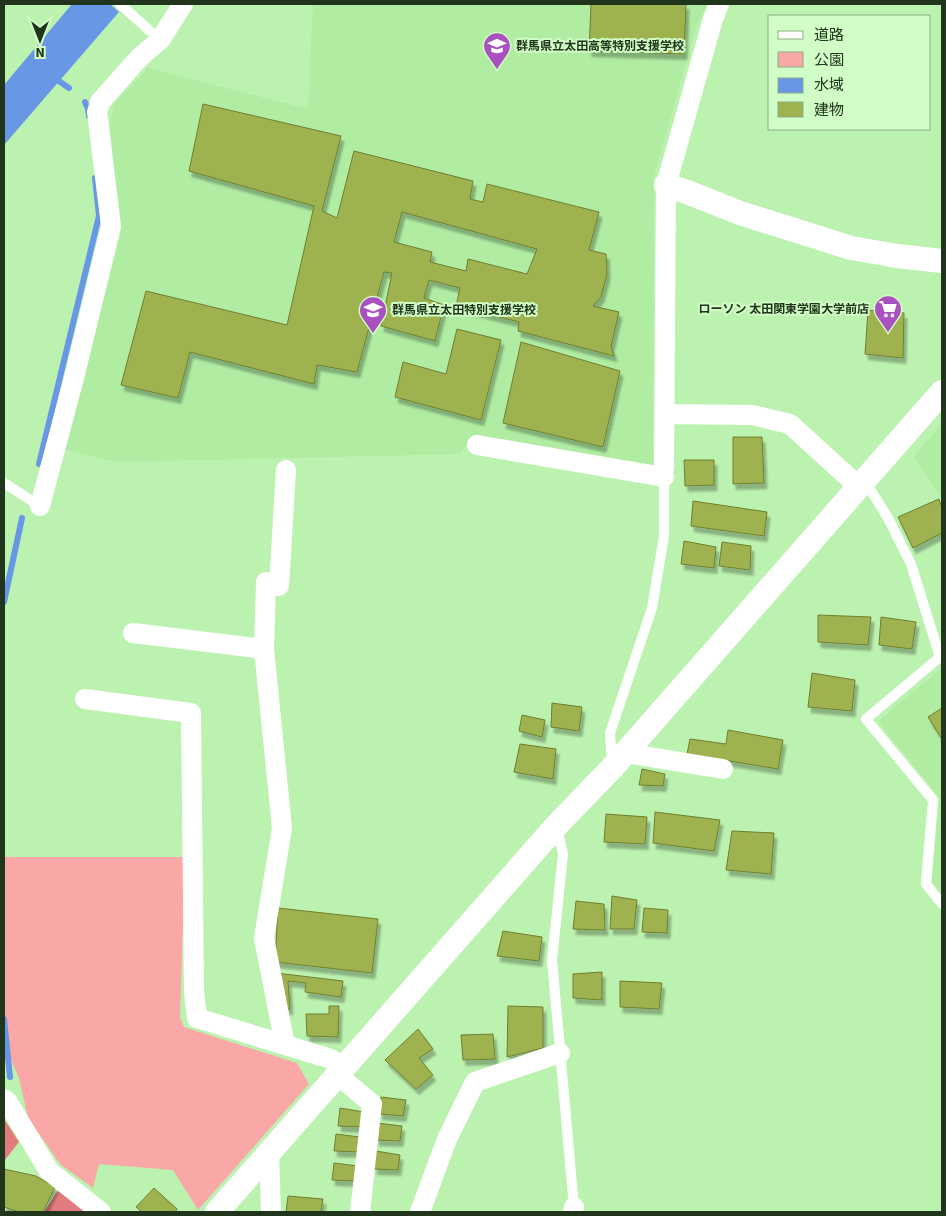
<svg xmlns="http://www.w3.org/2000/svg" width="946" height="1216" font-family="'Source Sans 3','Noto Sans JP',sans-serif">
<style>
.built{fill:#b0eca2}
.green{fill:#f9a8a7}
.forest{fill:#e17b7e}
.water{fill:#6898e5}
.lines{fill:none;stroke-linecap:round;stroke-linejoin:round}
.stream{stroke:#6898e5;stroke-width:6}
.building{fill:#9eb250;stroke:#6f7f2f;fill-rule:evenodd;filter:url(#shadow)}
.service{stroke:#fff;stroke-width:10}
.minor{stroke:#fff;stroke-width:20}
.tertiary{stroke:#fff;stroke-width:24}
.labels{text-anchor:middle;stroke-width:4;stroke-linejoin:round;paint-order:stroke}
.poi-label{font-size:12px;font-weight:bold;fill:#20351b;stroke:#d1fdc6;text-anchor:start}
</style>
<defs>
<filter id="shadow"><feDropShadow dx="3" dy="5.5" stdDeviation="1" flood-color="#0004"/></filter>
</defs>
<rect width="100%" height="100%" fill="#bcf2af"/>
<path class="built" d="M313,4H707L695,31L654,177L653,476L467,444L460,454L116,462L62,449L120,237L110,123L114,104L148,68L308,109Z
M942,424V497L913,457Z
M942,668V893L932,881L940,798L878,721Z"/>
<path class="green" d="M4,857H185L180,1017L184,1027L297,1063L309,1084L198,1210L173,1170L99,1164L93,1188L60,1164L28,1118L19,1078L8,1054L4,1026Z"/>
<path class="forest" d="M4,1119L19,1142L4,1161Z
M59,1189L84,1211V1212H44Z"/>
<path class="water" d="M72,4H110L119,12L4,145V85Z"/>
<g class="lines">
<path class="stream" d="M53,77L69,88
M85,102L88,109L89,116
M39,464L99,216L95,178
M4,602L22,518
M4,1019L10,1077"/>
</g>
<path class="building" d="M591,4H686L684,54L589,51Z
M203,104L341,136L322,211L337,218L354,151L473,181L470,199L483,202L487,184L599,212L589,250L606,254L607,274L601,297L593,306L619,312L611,346L614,356L518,331L519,322L456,306L460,288L429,280L424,298L444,305L435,341L381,326L392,273L384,272L357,372L317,365L314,384L190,352L178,398L121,385L146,291L287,325L314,206L189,171ZM402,212L537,249L527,274L468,259L466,271L430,262L432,252L394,242Z
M868,310L904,313L903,358L865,354Z
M457,329L501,340L481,420L395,397L403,362L446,374Z
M521,342L620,371L603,447L503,423Z
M733,437H762L764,483L733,484Z
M684,460H714V485L685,486Z
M939,499L942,508V533L913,548L898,517Z
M693,501L767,512L764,536L691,526Z
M684,541L716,547L714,568L681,564Z
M722,542L751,546L750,570L719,566Z
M818,615L871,617L868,645L818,642Z
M881,617L916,622L912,649L879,645Z
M812,673L855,680L852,711L808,707Z
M552,703L582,707L579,731L551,727Z
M942,708V739L928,717Z
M522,715L545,720L542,737L519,731Z
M728,730L783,740L778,769L687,754L690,739L726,744Z
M520,744L556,749L553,779L514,772Z
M642,769L665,774L663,786L639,785Z
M655,812L720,820L714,851L653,843Z
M606,814L647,817L645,844L604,842Z
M732,831L774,833L771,874L726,870Z
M612,896L637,900L634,929H610Z
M576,901L604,904L605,930L573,929Z
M278,908L378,919L372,973L275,962Z
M644,908L668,910L667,933L642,932Z
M503,931L542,937L539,961L497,956Z
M602,972V1000L573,998V974Z
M276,973L343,981L341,997L305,992L306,983L288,981L290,1009H280Z
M620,981L662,983L659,1009L620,1007Z
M329,1006H339L338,1037L307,1036L306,1014H329Z
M508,1006L543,1007V1048L507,1057Z
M418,1029L433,1049L419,1058L433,1075L416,1089L385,1060Z
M493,1034L495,1059L463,1060L461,1035Z
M381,1097L406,1100L403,1116L379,1114Z
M340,1108L364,1112L362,1127L338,1126Z
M377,1123L402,1126L400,1141L376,1140Z
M336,1134L360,1137L358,1152L334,1151Z
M376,1151L400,1155L398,1170L374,1169Z
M334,1163L358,1166L356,1181L332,1180Z
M4,1169L36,1176L55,1187L43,1212H19L4,1207Z
M154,1188L177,1209L175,1212H142L136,1207Z
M288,1196L323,1199L321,1212H286Z"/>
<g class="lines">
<path class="service" d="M120,4L160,40
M865,481L888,518L911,564L940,657L866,719L933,800L926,884L942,904
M4,483L40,506
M612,764L610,733L652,608L664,536V474
M557,828L563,854L552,960L574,1207"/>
<path class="minor" d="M665,414L752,415L790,424L859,487
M477,445L664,477
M664,468L666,185L713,19L719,4
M40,506L74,378L111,226L97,112L100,102L140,57L160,40L183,4
M133,633L264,649
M85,699L191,713L194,992L197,1018L331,1059L343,1068
M625,753L723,769
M285,1045L264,938L282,828L264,649L266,582L279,586L286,470
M338,1075L372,1104L360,1212
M4,1099L7,1101L49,1171L101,1212
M269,1153L271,1212
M420,1212L447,1139L475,1082L560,1053
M573,1212L574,1207"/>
<path class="tertiary" d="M666,185L687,192L740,213L851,248L897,256L942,261
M217,1212L557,825L612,768L942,392"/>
</g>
<defs>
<g id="school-pin" transform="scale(1.4375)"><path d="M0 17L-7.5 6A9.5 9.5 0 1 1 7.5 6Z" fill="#a951be" stroke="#d1fdc6"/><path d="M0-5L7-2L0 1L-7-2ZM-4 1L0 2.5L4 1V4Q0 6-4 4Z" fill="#fff"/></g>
<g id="supermarket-pin" transform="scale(1.4375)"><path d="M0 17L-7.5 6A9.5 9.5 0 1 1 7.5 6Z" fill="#a951be" stroke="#d1fdc6"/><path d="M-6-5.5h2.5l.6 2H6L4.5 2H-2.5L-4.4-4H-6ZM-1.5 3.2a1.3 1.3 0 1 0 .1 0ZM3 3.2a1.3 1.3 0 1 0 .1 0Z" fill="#fff"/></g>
</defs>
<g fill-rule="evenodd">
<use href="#school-pin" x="497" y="46"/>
<use href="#supermarket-pin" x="888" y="309"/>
<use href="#school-pin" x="373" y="310"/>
</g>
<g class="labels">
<g class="poi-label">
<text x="516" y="50">群馬県立太田高等特別支援学校</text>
<text x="869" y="313" text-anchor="end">ローソン 太田関東学園大学前店</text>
<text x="392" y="314">群馬県立太田特別支援学校</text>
</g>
</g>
<rect width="946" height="1216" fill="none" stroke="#20351b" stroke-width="10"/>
<rect x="768" y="15" width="162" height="115" fill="#d1fdc6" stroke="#8aad82"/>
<rect x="778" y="31" width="25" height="8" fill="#ffffff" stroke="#8aad82"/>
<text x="814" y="40" font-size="15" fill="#20351b">道路</text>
<rect x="778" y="52" width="25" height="15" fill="#f9a8a7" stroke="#8aad82"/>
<text x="814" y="65" font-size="15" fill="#20351b">公園</text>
<rect x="778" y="78" width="25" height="15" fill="#6898e5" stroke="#8aad82"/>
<text x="814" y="90" font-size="15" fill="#20351b">水域</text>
<rect x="778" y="102" width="25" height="15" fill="#9eb250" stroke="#8aad82"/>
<text x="814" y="115" font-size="15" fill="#20351b">建物</text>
<g transform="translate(40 40) rotate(180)" stroke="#d1fdc6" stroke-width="4" paint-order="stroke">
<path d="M0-4L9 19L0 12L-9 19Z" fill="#20351b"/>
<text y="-8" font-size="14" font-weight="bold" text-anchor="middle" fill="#20351b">N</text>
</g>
</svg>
